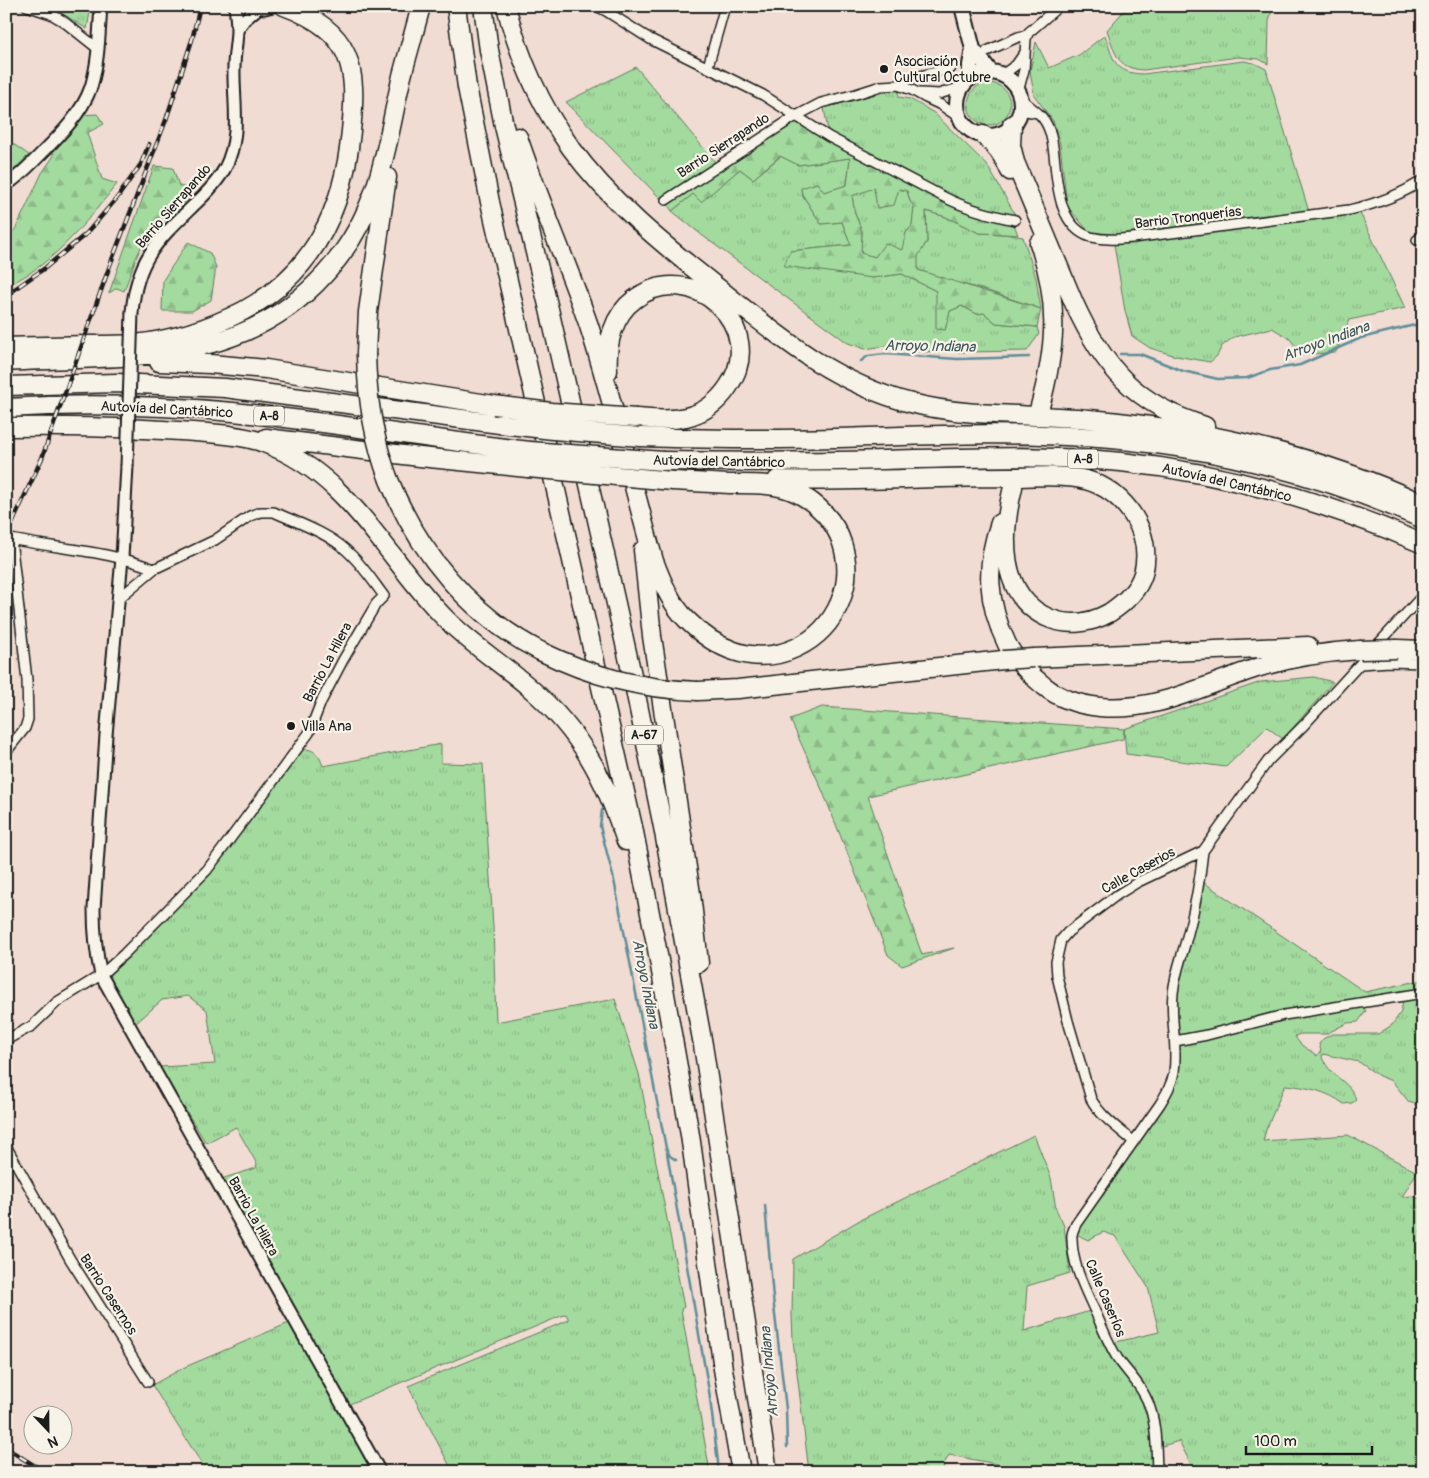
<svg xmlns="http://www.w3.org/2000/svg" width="1429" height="1478" font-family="Pangolin,sans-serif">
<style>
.grass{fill:url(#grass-tufts);stroke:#607b5d}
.forest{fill:url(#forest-firs);stroke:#607b5d;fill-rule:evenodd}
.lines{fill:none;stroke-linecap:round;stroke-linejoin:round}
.stream{stroke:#5f8d98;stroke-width:2.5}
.motorway-tunnel{stroke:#c6b6ae;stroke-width:18;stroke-dasharray:18 9;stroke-linecap:butt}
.minor-casing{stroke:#1c1c1c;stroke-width:12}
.tertiary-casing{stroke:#1c1c1c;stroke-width:15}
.secondary-casing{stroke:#1c1c1c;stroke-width:18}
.motorway-casing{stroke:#1c1c1c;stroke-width:21}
.minor{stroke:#f7f3e8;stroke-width:9}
.tertiary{stroke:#f7f3e8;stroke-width:11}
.secondary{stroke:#f7f3e8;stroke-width:14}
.motorway{stroke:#f7f3e8;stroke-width:18}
.rail-casing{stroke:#1c1c1c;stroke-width:4.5}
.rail{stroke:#f7f3e8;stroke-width:2.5;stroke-dasharray:8;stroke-linecap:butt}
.tertiary-bridge-casing{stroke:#1c1c1c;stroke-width:15;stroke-linecap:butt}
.motorway-bridge-casing{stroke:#1c1c1c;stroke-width:21;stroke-linecap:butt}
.tertiary-bridge{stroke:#f7f3e8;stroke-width:11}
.motorway-bridge{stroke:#f7f3e8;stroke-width:18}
.poi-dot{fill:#1c1c1c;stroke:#f7f3e8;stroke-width:2}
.labels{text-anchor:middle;stroke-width:4.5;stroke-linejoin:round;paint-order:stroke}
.shield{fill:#f7f3e8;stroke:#5e5c59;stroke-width:1}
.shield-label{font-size:12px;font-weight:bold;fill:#1c1c1c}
.poi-label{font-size:14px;fill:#1c1c1c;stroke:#f7f3e8;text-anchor:start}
.street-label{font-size:14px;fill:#1c1c1c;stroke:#f7f3e8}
.water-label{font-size:15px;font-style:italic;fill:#3e555a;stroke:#f7f3e8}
</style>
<defs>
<pattern id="grass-tufts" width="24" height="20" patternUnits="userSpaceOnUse" patternTransform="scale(1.25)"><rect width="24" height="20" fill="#a3da9e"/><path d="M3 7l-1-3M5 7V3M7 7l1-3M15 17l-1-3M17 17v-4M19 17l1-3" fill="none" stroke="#8cba88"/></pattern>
<pattern id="forest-firs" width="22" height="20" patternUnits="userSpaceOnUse" patternTransform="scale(1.25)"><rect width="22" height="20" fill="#a3da9e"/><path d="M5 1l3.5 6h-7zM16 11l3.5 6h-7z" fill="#8cba88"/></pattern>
</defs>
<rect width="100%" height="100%" fill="#f0dcd2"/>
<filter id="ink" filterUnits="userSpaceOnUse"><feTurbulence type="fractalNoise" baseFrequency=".02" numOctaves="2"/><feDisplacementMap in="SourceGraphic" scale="10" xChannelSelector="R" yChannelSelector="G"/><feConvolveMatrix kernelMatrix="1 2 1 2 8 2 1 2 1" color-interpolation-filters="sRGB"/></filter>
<g filter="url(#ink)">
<path class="grass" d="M50,6H91L87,29Z
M1128,6H1273L1269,21L1268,64L1259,59L1238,57L1144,70C1116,69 1115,52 1107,30Z
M1105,35C1113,59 1114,73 1143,74L1244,61L1254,63L1266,69L1309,212L1116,236L1090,233L1067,206L1060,144L1053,121L1034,95L1030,71L1036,42L1049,68L1079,55Z
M636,67L715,162L660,198L566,102Z
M968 104a21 21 0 1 1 42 0a21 21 0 1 1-42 0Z
M892,90H898L899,97L910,99L934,113L987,165L1016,216L964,203L908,172L828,131L824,108Z
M6,139L29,155L6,177Z
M781,156L798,165L850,158L847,185L824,193L817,183L801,189L802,194L821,224L842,222L851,245L790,251L872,278L902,274L936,291L945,330L950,311L962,306L977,314L984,313L996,323L1037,327L1039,334L1027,351L965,352L937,351L925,352L885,346L865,349L848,343L703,236L672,211L693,194L701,201L740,169L753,179Z
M874,187L878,207L899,189L907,191L910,201L914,206L912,226L906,233L902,250L875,258L861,253L862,231L855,214L852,196Z
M926,211L946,217L979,233L1004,234L1023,237L1036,278L1041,309L985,290L944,279L918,270L917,256L927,242Z
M1360,213L1405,308L1349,320L1336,352L1302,355L1289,338L1272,328L1234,337L1222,346L1217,356L1210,362L1176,356L1150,348L1132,336L1125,311L1114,244Z
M1314,677L1333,682L1283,739L1267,727L1226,767L1126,754L1124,729L1261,682Z
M441,744V763L483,764L493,927L496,1022L615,999L639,1074L684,1307L681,1309L709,1466L708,1472H453L408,1386L569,1320L566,1314L347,1405L221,1179L256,1168L257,1164L236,1127L206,1143L159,1067L215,1064L207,1010L188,996L162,1000L134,1025L106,977L205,874L300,749C314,748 319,754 323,766Z
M1203,882L1365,992L1423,980V988L1183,1037L1177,1035L1174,998L1180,969L1197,916Z
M1423,996V1107L1409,1102L1392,1081L1379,1076L1359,1062L1323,1054L1322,1058C1325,1063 1328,1068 1332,1072C1340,1080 1353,1087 1356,1100L1352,1103L1344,1104C1327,1091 1307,1087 1285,1085L1266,1130L1263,1141L1348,1135L1417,1172L1402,1197L1412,1196L1423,1200V1472H1195L1179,1441L1159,1447L1157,1418L1151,1397L1140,1378L1124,1360L1112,1343L1159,1332L1148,1287L1115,1236L1103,1232L1088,1240L1074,1233L1163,1105L1177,1044L1284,1019L1363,1007L1366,1011L1358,1022L1347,1023L1326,1034H1300L1295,1036C1300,1047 1309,1049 1317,1056L1321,1051L1319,1044L1323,1039L1332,1034H1378L1392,1025L1401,1012L1403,1000Z
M1034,1135L1051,1178L1056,1209L1064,1226L1070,1273L1027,1286L1024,1331L1090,1311L1108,1351L1121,1368L1137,1386L1150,1418L1153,1472H1039L949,1455L944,1464L943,1472H809L793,1340L792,1315L793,1259L860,1220Z
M289,1323L300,1340L375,1472H207L152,1385L185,1367Z"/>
<path class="forest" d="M97,114L104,124L87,133L102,179L117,184C91,216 65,250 30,273C22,278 14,282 6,287V239L16,228L42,173L55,154L47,153L81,115Z
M795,122L843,148L981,216L1014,224L1018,235L1004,234L979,233L946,217L926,211L927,242L918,256V270L1041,309L1037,327L996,323L984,313L977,314L962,306L950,311L945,330L936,329V291L902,274L872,278L784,266L790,251L851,245L842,222L821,224L802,194L801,188L817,183L824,192L847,185L850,158L798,165L780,156L753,179L740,169L701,202L693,194L672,211L668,205ZM874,188L877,208L894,205L899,189L907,191L910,201L914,207L912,226L906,233L902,250L885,243L875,257L861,253L862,231L855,214L852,196Z
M154,166L173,168L179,186L192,189L189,198L145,239L136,258L124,291L117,288L109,293Z
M188,242L210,253L216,267L211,300L192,311H162L163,280Z
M822,707L1124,729L1123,739L868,796L922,955L954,948L902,966L888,955L823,792L790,719Z"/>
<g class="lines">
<path class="stream" d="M1120,354H1140L1183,371L1218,379L1247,378L1270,370L1300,365L1361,338L1423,323
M861,361L868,356L885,354L957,359L1029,357
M602,810L600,826L614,880L666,1148L670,1156L676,1160
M667,1153L709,1391L718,1462V1472
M765,1205L773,1298L786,1409L787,1447"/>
<path class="motorway-tunnel" d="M1013,487L1039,410"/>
<g class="minor-casing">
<path id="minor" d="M27,6L51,14L63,21L97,48
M596,6L606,11L650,39L763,95L829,137L942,196C965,208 989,215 1015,220
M987,51L1018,37L1027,35
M706,67L709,63L725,6
M1002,75L1016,65L1023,55
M901,86L904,81L909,79L951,68
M1018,92L1024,70L1026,39L1028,33L1059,6
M920,93L939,94L962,87
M1019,112L1026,111L1038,113L1020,98
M1038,113C1050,124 1052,138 1054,154C1057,182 1058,227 1091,237C1107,241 1124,239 1140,237L1349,210C1376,204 1400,196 1423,180
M666,200L796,116L821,103L856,94L881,86L898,85L912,90L926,98L941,105L960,118
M1417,240L1423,236
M6,538C55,549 108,550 154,569
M1360,664L1390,662L1423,663
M6,752L25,728L28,719L27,680L11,539
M6,1040L32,1026L57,1002L101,975L124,954L207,870L309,733L321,702L343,660L376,604L384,596C372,580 361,563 346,550C326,532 298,523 274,512H261L250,516L215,540L154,569L117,600
M1175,1041L1207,1035L1284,1015L1423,993
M1133,1141C1118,1128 1101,1117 1091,1099L1068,1021L1057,976L1056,962L1061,940L1068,932L1117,895L1138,882L1203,851L1268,761L1304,725L1423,595
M6,1146L70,1259L148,1382
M1157,1472C1156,1448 1157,1422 1147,1400C1140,1384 1128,1373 1118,1359C1110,1347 1104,1332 1098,1318C1087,1293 1072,1267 1072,1238C1071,1233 1074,1229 1076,1224L1160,1104C1166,1094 1172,1084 1174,1072C1178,1046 1170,1019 1173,993C1175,974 1182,956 1187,937C1195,909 1200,880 1203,851"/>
</g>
<g class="tertiary-casing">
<path id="tertiary" d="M251,6L265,8L273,6
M237,30L244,20L258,8
M6,185C17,178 26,169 35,160C56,139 81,116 91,87C99,61 99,32 101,6
M132,312C137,259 157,241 193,206C205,195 217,183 225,168C242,134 233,103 234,67C234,54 237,42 237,29C237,22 236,14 235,6
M127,466L122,558L106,735L94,909C94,931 96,953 101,975L380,1472"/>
</g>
<g class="secondary-casing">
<path id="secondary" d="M962,6L973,49L991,72
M957 104a32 32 0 1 1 64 0a32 32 0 1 1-64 0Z
M970,79V65L973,49"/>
</g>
<g class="motorway-casing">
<path id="motorway" d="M456,6L467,87L490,202L633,827L657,949L690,1135L723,1369L741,1472
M483,6L489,50L504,126L549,309L606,559L632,675L663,827L703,1045L741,1290L768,1472
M506,6C519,58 540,105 571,148C609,200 661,243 712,283C775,333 830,382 911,403C969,418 1029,413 1089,419C1203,429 1318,455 1423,504
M1012,125L1011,145L1015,162L1074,303C1103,367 1136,405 1205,426
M983,135C996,145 1004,156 1010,171
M518,137C539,201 567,262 589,326C614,403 632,483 654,561C662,582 671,604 687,620C700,633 716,645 734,651C777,666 823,643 840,602C848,583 848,562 842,543C835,521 817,503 797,493C777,483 752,484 730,484C711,483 692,482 673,481
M6,347C33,346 59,346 86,345C102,345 119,345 135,344C172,340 210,328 243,311C314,273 344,209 351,131C358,66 352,31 284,6
M366,354L368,312L387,177
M6,362C121,354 239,370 325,274C348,249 365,219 376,186C388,150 393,113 402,76C408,53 415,29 421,6
M159,362L210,364L266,369L494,405
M608,371C606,344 613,315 635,299C691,256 770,328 728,387C718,402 703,413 686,417C669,421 653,419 636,418
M6,386L117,383L225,388L500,424
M6,408C82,403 158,405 233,412C333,422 431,440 530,451
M1039,410C1056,349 1060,304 1039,243
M6,427C81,426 156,428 230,435
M219,434C234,436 250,437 264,443C348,474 383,553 441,614C468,643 502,663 531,689C581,732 605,779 626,841
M641,437C705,439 769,440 833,438C916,436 1000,431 1084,437C1200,444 1316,472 1423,519
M266,438L420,457L528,468
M663,461C737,462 810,462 884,460C963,458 1042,454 1121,462C1225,473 1327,502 1423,544
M389,480C418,552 470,615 540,651
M777,480C854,482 931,477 1007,477C1031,477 1064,474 1086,480C1125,491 1154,533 1143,574C1138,590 1123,604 1109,613C1091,623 1070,626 1051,619C997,598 1002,532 1013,487
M1000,523C985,565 987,603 1007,644C1014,658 1031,676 1044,686C1060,699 1080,705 1100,707C1159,712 1205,684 1260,667C1293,657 1326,652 1360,650
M643,550L652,636L691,894L699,963
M1397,649L1423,650
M1034,658L1308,646
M698,691L738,689L1003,660"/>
</g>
<use href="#minor" class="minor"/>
<use href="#tertiary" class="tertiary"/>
<use href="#secondary" class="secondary"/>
<use href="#motorway" class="motorway"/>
<g class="rail-casing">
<path id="rail" d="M6,295L45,268L87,233L117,198L141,164L149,144
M6,537L42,458L110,265L166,120L192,40L200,6
M6,1448L35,1466L41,1472"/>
</g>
<use href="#rail" class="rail"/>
<g class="tertiary-bridge-casing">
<path id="tertiary-bridge" d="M127,466L132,312"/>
</g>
<g class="motorway-bridge-casing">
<path id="motorway-bridge" d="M366,354C367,398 373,439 389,480
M494,405L551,412L636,418
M500,424L553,430L641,437
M530,451L663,461
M528,468L673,481
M1360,650L1397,649
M540,651C591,676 640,689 698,691
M1003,660L1034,658"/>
</g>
<use href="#tertiary-bridge" class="tertiary-bridge"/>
<use href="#motorway-bridge" class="motorway-bridge"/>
</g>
</g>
<g class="poi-dot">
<circle cx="884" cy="69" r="5"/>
<circle cx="291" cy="726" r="5"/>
</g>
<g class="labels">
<g class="shield">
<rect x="254" y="406.5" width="30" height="19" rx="4"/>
<rect x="1068" y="449.5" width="30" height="19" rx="4"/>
<rect x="625" y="725.5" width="38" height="19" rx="4"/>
</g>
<g class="shield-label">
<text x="269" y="420">A-8</text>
<text x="1083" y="463">A-8</text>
<text x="644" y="739">A-67</text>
</g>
<g class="poi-label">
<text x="894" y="66">Asociación<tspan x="894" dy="16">Cultural Octubre</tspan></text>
<text x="301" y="731">Villa Ana</text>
</g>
<g class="street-label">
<text transform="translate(723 145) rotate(-33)" y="5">Barrio Sierrapando</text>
<text transform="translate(173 206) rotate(-49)" y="5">Barrio Sierrapando</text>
<text transform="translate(1188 217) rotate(-7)" y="5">Barrio Tronquerías</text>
<text transform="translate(167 409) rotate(3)" y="5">Autovía del Cantábrico</text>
<text transform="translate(719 461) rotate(1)" y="5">Autovía del Cantábrico</text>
<text transform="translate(1227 482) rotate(13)" y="5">Autovía del Cantábrico</text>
<text transform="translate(327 662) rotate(-62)" y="5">Barrio La Hilera</text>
<text transform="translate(1138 870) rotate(-29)" y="5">Calle Caserios</text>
<text transform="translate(254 1216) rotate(61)" y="5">Barrio La Hilera</text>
<text transform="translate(109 1294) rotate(57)" y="5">Barrio Casernos</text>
<text transform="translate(1106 1298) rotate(67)" y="5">Calle Caseríos</text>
</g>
<g class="water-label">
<text transform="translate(1326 341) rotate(-20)" y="5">Arroyo Indiana</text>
<text transform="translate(930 346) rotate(1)" y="5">Arroyo Indiana</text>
<text transform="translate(646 984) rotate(79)" y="5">Arroyo Indiana</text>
<text transform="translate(769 1372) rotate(-95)" y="5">Arroyo Indiana</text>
</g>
</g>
<rect width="1429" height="1478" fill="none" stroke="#f7f3e8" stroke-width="25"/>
<rect x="12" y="12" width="1404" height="1453" fill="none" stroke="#1c1c1c" stroke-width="2" filter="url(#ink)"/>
<g transform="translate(48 1430) rotate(158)"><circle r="24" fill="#f7f3e8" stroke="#9f9d96"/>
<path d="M0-4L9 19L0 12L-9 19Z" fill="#1c1c1c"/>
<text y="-8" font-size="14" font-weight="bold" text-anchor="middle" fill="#1c1c1c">N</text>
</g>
<path d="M1246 1446v8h126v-8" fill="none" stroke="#1c1c1c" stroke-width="2.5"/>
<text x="1254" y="1446" font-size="15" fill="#1c1c1c" stroke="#f7f3e8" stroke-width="4" paint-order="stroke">100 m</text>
</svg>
